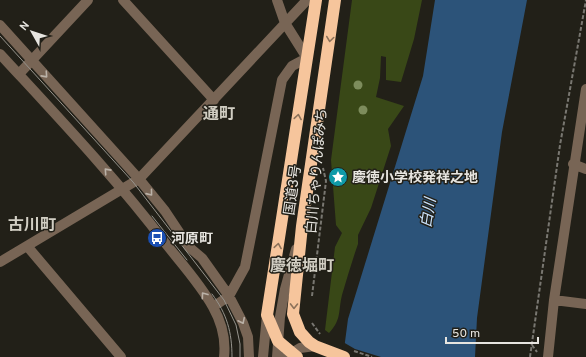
<svg xmlns="http://www.w3.org/2000/svg" width="586" height="357" font-family="Overpass,'Noto Sans JP',sans-serif">
<style>
.green{fill:#394817}
.water{fill:#2c5379}
.pier{fill:#222018}
.lines{fill:none;stroke-linecap:round;stroke-linejoin:round}
.path{stroke:#797771;stroke-width:2;stroke-dasharray:4 2;stroke-linecap:butt}
.minor{stroke:#786555;stroke-width:10}
.highway{stroke:#f6c59c;stroke-width:12}
.tram{stroke:#96948d;stroke-width:1}
.tree{fill:#7d8c5c}
.oneway{stroke:#8c725a}
.oneway2{stroke:#bbb2a8}
.labels{text-anchor:middle;stroke-width:3;stroke-linejoin:round;paint-order:stroke}
.street-label{font-size:14px;fill:#e7e5e0;stroke:#222018}
.poi-label{font-size:14px;font-weight:bold;fill:#e7e5e0;stroke:#222018;text-anchor:start}
.water-label{font-size:15px;font-style:italic;fill:#cce4fd;stroke:#222018}
.quarter-label{font-size:16px;font-weight:bold;fill:#d1cec3;stroke:#222018}
</style>
<rect width="100%" height="100%" fill="#222018"/>
<path class="green" d="M352,0H422L414,39L401,82L386,80V57L381,56L380,78L376,97L404,106L388,129L391,146L371,208L358,235V244C352,261 347,278 342,295C338,311 342,319 329,333L325,330L335,247L342,233L336,225L331,160Z"/>
<path class="water" d="M435,0H527L502,132L477,318L475,357H343L348,319L423,76Z"/>
<path class="pier" d="M343,342L355,349L381,357H341Z"/>
<g class="lines">
<path class="path" d="M312,296L326,181L323,168
M312,323L320,334
M532,345L537,352
M354,351L372,357
M530,357L560,145L586,0"/>
<path class="minor" d="M123,0L214,100
M0,25L139,179L165,211L189,247L202,258L229,296L243,323L248,337L249,357
M0,54C57,116 115,177 166,244C182,264 201,285 213,307C222,323 226,339 224,357
M19,74L88,0
M573,164L586,169
M27,246L121,357
M0,262L139,179L307,0
M554,300L586,304
M213,307L229,296L245,267L282,80L292,66L307,58L285,23L277,0
M263,357L267,315
M277,357L280,317L285,289L296,249
M285,357L300,348L315,346
M548,357L554,300L586,89"/>
<path class="highway" d="M335,0L302,226L293,314L300,332L309,342L315,346L344,357
M297,357L278,341L267,315L316,0"/>
<path class="tram" d="M0,36L133,182L224,300L236,325L240,344V357
M152,216L187,260
M212,294C227,314 232,332 232,357"/>
</g>
<g class="tree">
<circle cx="358" cy="85" r="4.5"/>
<circle cx="363" cy="110" r="4.5"/>
</g>
<defs><path id="oneway-chevron" d="M-2-3.5L2.5 0L-2 3.5" fill="none" stroke-width="1.6" stroke-linecap="round" stroke-linejoin="round"/></defs>
<g class="oneway">
<use href="#oneway-chevron" transform="translate(330 39) rotate(98)"/>
<use href="#oneway-chevron" transform="translate(298 117) rotate(-81)"/>
<use href="#oneway-chevron" transform="translate(278 246) rotate(-81)"/>
<use href="#oneway-chevron" transform="translate(294 306) rotate(91)"/>
</g>
<g class="oneway2">
<use href="#oneway-chevron" transform="translate(45 75) rotate(48)"/>
<use href="#oneway-chevron" transform="translate(107 171) rotate(-132)"/>
<use href="#oneway-chevron" transform="translate(150 193) rotate(51)"/>
<use href="#oneway-chevron" transform="translate(204 295) rotate(-126)"/>
<use href="#oneway-chevron" transform="translate(242 321) rotate(64)"/>
</g>
<defs>
<g id="sight-disc" transform="scale(1)"><circle r="9.5" fill="#0f9aa8" stroke="#222018"/><path d="M0-6L1.8-2.2L6-1.7L2.9 1.2L3.7 5.4L0 3.3L-3.7 5.4L-2.9 1.2L-6-1.7L-1.8-2.2Z" fill="#fff"/></g>
<g id="bus-disc" transform="scale(1)"><circle r="9.5" fill="#1a4fb4" stroke="#222018"/><path d="M-5-6H5V4H4V6H2V4H-2V6H-4V4H-5ZM-3.5-4V0h7V-4ZM-3.5 1.2v1.5H-2V1.2ZM2 1.2v1.5H3.5V1.2Z" fill="#fff"/></g>
</defs>
<g fill-rule="evenodd">
<use href="#sight-disc" x="338" y="177"/>
<use href="#bus-disc" x="157" y="238"/>
</g>
<g class="labels">
<g class="street-label">
<text transform="translate(316 171) rotate(-85)" y="5">白川ちゃりんぽみち</text>
<text transform="translate(292 190) rotate(-82)" y="5">国道3号</text>
</g>
<g class="poi-label">
<text x="352" y="182">慶徳小学校発祥之地</text>
<text x="171" y="243">河原町</text>
</g>
<g class="water-label">
<text transform="translate(428 213) rotate(-81)" y="5">白川</text>
</g>
<g class="quarter-label">
<text x="219" y="119">通町</text>
<text x="32" y="230">古川町</text>
<text x="302" y="271">慶徳堀町</text>
</g>
</g>
<g transform="translate(32 32) rotate(309)" stroke="#222018" stroke-width="3" paint-order="stroke">
<path d="M0-3L7 15L0 10L-7 15Z" fill="#e7e5e0"/>
<text y="-6" font-size="11" font-weight="bold" text-anchor="middle" fill="#e7e5e0">N</text>
</g>
<path d="M446 337v6h92v-6" fill="none" stroke="#e7e5e0" stroke-width="2"/>
<text x="452" y="337" font-size="12" fill="#e7e5e0" stroke="#222018" stroke-width="3" paint-order="stroke">50 m</text>
</svg>
